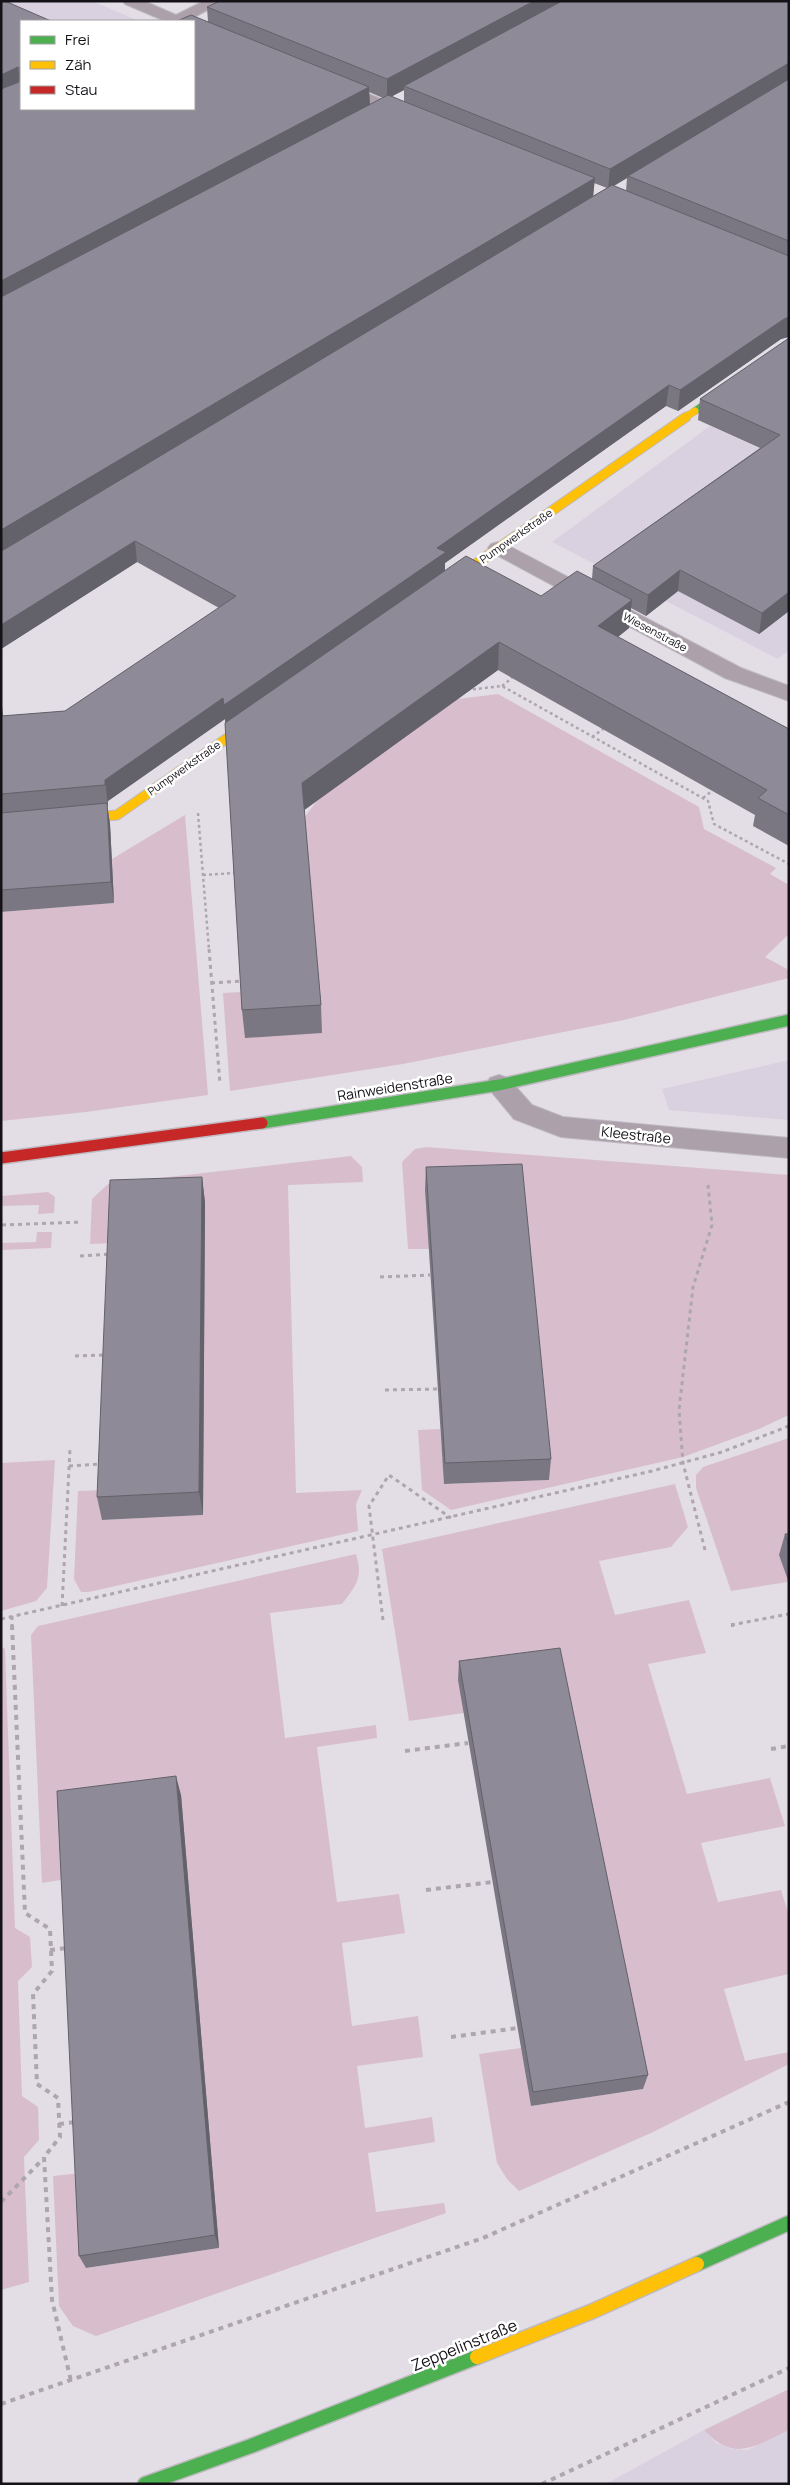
<svg xmlns="http://www.w3.org/2000/svg" width="790" height="2485" font-family="Manrope,sans-serif">
<style>
.built{fill:#dad1e0}
.green{fill:#d8becc}
.lines{fill:none;stroke-linecap:round;stroke-linejoin:round}
.street-casing{stroke:#bebac0;stroke-width:2}
.fast-far2-casing{stroke:#bebac0;stroke-width:8}
.fast-far1-casing{stroke:#bebac0;stroke-width:14}
.fast-casing{stroke:#bebac0;stroke-width:17}
.slow-far2-casing{stroke:#bebac0;stroke-width:8}
.slow-far1-casing{stroke:#bebac0;stroke-width:11}
.slow-casing{stroke:#bebac0;stroke-width:17}
.jam-casing{stroke:#bebac0;stroke-width:14}
.path-far2{stroke:#ada6ae;stroke-width:2.5;stroke-dasharray:3 3;stroke-linecap:butt}
.path-far1{stroke:#ada6ae;stroke-width:3;stroke-dasharray:4 4;stroke-linecap:butt}
.path{stroke:#ada6ae;stroke-width:4;stroke-dasharray:5 5;stroke-linecap:butt}
.street{fill:#aca0aa;fill-rule:evenodd}
.fast-far2{stroke:#4caf50;stroke-width:7}
.fast-far1{stroke:#4caf50;stroke-width:11}
.fast{stroke:#4caf50;stroke-width:14}
.slow-far2{stroke:#ffc107;stroke-width:7}
.slow-far1{stroke:#ffc107;stroke-width:9}
.slow{stroke:#ffc107;stroke-width:14}
.jam{stroke:#c62828;stroke-width:11}
.wall{fill:#7a7782;fill-rule:evenodd}
.shaded-wall{fill:#63616a}
.building{fill:#8e8a97;stroke:#63616a}
.labels{text-anchor:middle;stroke-width:5;stroke-linejoin:round;paint-order:stroke}
.far-street-label{font-size:11px;fill:#151217;stroke:#fff}
.street-label{font-size:14px;fill:#151217;stroke:#fff}
.near-street-label{font-size:16px;fill:#151217;stroke:#fff}
</style>
<rect width="100%" height="100%" fill="#e3dee6"/>
<path class="built" d="M1,1H92L137,20L21,21Z
M710,426L789,462V650L778,659L552,542Z
M789,1060V1120L669,1110L662,1089Z
M704,2430L716,2443L732,2449L748,2450L789,2430V2484H606Z"/>
<path class="green" d="M498,694L699,807L704,829L776,868L770,874L789,885V934L765,957L789,970V978L624,1020L403,1064L230,1091L223,993L241,992L304,818L316,802L442,701Z
M185,815L208,1095L86,1112L1,1121V912L113,903L112,859Z
M426,1147L789,1175V1415L759,1429L683,1457L451,1510L422,1490L418,1430L440,1429L445,1484L549,1480L429,1249H408L402,1162L415,1149Z
M351,1156L362,1167L363,1182L288,1185L296,1493L362,1490L356,1504L358,1531L89,1592H81L74,1579L78,1491L103,1490V1520L203,1515L205,1203L114,1243L90,1244L92,1199L108,1184Z
M48,1192L55,1197L54,1213L38,1214L39,1205L1,1206V1196Z
M37,1232H52L51,1248L1,1250V1243L36,1242Z
M789,1438L788,1582L731,1591L696,1488V1475L703,1467Z
M55,1460L47,1588L36,1601L1,1611V1463Z
M675,1484L688,1527L671,1547L599,1561L615,1615L689,1600L706,1653L648,1664L687,1794L770,1778L785,1826L701,1843L718,1902L781,1890L789,1915V1974L724,1989L745,2061L789,2052V2064L651,2133L519,2191L507,2179L497,2163L479,2054L521,2048L531,2106L643,2089L464,1713L409,1721L382,1549Z
M356,1554C363,1578 357,1584 342,1604L270,1613L285,1738L376,1725L377,1738L317,1747L337,1902L399,1894L405,1933L342,1943L352,2026L418,2016L423,2057L357,2066L365,2128L432,2117L435,2142L368,2153L376,2212L444,2203L446,2213L96,2336L73,2326L59,2306L53,2176L81,2173L86,2268L219,2248L181,1796L67,1879L42,1883L31,1635L38,1626Z
M1,1646L5,1649L15,1928L30,1937L32,1967L18,1981L22,2096L38,2107L39,2140L24,2157L29,2282L1,2290Z
M789,2389V2430C756,2446 734,2463 704,2430Z"/>
<g class="lines">
<g class="street-casing">
<path id="street" d="M123,1H144L176,15L204,1H224L187,21H165L125,4Z
M334,80L416,113L418,116L416,119H404L328,88L326,85L328,82Z
M498,542L505,544L741,668L789,686V701L725,678L491,552L488,548L491,544Z
M499,1075L508,1078L532,1105L563,1117L789,1138V1158L561,1137L514,1119L486,1085L490,1078Z"/>
</g>
<g class="fast-far2-casing">
<path id="fast-far2" d="M695,411L789,345"/>
</g>
<g class="fast-far1-casing">
<path id="fast-far1" d="M262,1123L499,1085L789,1020"/>
</g>
<g class="fast-casing">
<path id="fast" d="M697,2264L789,2223
M145,2484L251,2446L477,2357"/>
</g>
<g class="slow-far2-casing">
<path id="slow-far2" d="M684,418L695,411"/>
</g>
<g class="slow-far1-casing">
<path id="slow-far1" d="M447,584L686,417
M1,825L117,815L256,718"/>
</g>
<g class="slow-casing">
<path id="slow" d="M477,2357L593,2311L697,2264"/>
</g>
<g class="jam-casing">
<path id="jam" d="M1,1158L262,1123"/>
</g>
<path class="path-far2" d="M502,686L512,678
M467,690L502,686L708,801L714,824L789,864
M592,737L603,729
M703,798L712,791
M198,813L209,950
M203,875L235,873"/>
<path class="path-far1" d="M209,949L220,1084
M211,983L241,981
M2,1225L82,1222
M80,1256L110,1254
M380,1277L430,1275
M75,1356L106,1355
M385,1390L438,1389
M69,1466L102,1464
M705,1550L683,1463L679,1410L693,1287L712,1225L708,1185
M62,1606L70,1449
M12,1616V1626
M1,1619L652,1471L722,1452L789,1426
M383,1620L369,1506L389,1475L451,1518
M731,1625L789,1614"/>
<path class="path" d="M12,1625L25,1913L50,1929L52,1971L33,1994L37,2084L58,2098L60,2137L44,2157L52,2300L71,2381
M731,1625H734
M771,1749L789,1746
M405,1751L468,1743
M426,1890L493,1882
M50,1950L67,1948
M451,2037L518,2028
M59,2124L76,2122
M1,2202L44,2158
M1,2404L483,2238L789,2102
M542,2484L789,2368"/>
<use href="#street" class="street"/>
<use href="#fast-far2" class="fast-far2"/>
<use href="#fast-far1" class="fast-far1"/>
<use href="#fast" class="fast"/>
<use href="#slow-far2" class="slow-far2"/>
<use href="#slow-far1" class="slow-far1"/>
<use href="#slow" class="slow"/>
<use href="#jam" class="jam"/>
</g>
<path class="wall" d="M1,1L51,21L21,109L208,22L207,7L789,1V337L781,339L678,411L666,406L445,563V570L541,596L592,579L593,566L760,448L698,420L700,399L789,338V611L759,634L678,591L646,616L631,608L629,628L618,637L789,729V846L753,826L755,815L498,670L304,810L321,1005L322,1033L245,1038L242,1010L225,719L108,801V806H107L110,824L114,903L1,912V697L3,716L65,711L219,608L137,562L1,649ZM404,90V102L392,96ZM369,92L383,98L370,105ZM627,178L626,191L614,186ZM594,183L607,188L593,196Z
M426,1167L551,1459L549,1480L444,1484L425,1190Z
M202,1177L205,1203L203,1515L102,1520L97,1497Z
M785,1534H789V1583L779,1555Z
M459,1661L648,2075L643,2089L531,2106L458,1680Z
M181,1795L219,2248L86,2268L79,2256Z"/>
<path class="shaded-wall" d="M534,1H570L404,86V90L387,99V79Z
M789,63V81L628,176L627,178L608,189L610,169Z
M18,67L20,87L1,96V75Z
M369,87L370,107L1,304V281Z
M595,178L593,198L1,554V530Z
M789,317L788,337L781,339L678,411L680,390L784,319Z
M669,385L666,406L445,563V573L226,726L225,719L108,801V806L105,780Z
M135,541L137,562L1,649V625Z
M680,570L678,591L646,616L648,595Z
M789,592V611L759,634L762,613Z
M632,600L629,628L595,655L598,626Z
M499,642L498,670L303,811L302,783Z
M1,697L4,738L1,721Z
M107,803L110,824L114,903L111,882Z
M202,1177L205,1203L203,1515L199,1492Z
M176,1776L181,1795L219,2248L215,2235Z"/>
<path class="building" d="M1,1H5L51,21H21V109H194V21H177L191,15L369,87L1,281V89L19,82L20,68L18,67L1,75Z
M220,1H534L387,79L207,7Z
M562,1H789V63L610,169L404,86Z
M789,79V241L628,176Z
M388,95L595,178L1,530V297Z
M612,185L789,256V317L784,319L680,390L669,385L437,548L446,552L224,705L223,698L105,780V785L1,794V716L65,711L236,596L135,541L1,625V551L5,549Z
M789,338V592L762,613L680,570L648,595L593,566L780,435L700,399Z
M466,556L541,596L577,571L632,600L598,626L789,729V815L758,798L767,790L499,642L302,783L321,1005L242,1010L225,723Z
M107,803L111,882L1,890V813Z
M522,1164L551,1459L445,1463L426,1167Z
M202,1177L199,1492L97,1497L110,1180Z
M785,1534H789V1545Z
M560,1648L648,2075L533,2092L459,1661Z
M176,1776L215,2235L79,2256L57,1791Z"/>
<g class="labels">
<g class="far-street-label">
<text transform="translate(516 536) rotate(-35)" y="4">Pumpwerkstraße</text>
<text transform="translate(655 632) rotate(28)" y="4">Wiesenstraße</text>
<text transform="translate(184 768) rotate(-35)" y="4">Pumpwerkstraße</text>
</g>
<g class="street-label">
<text transform="translate(395 1087) rotate(-9)" y="5">Rainweidenstraße</text>
<text transform="translate(636 1135) rotate(6)" y="5">Kleestraße</text>
</g>
<g class="near-street-label">
<text transform="translate(464 2345) rotate(-22)" y="6">Zeppelinstraße</text>
</g>
</g>
<rect width="790" height="2485" fill="none" stroke="#151217" stroke-width="5"/>
<rect x="20" y="20" width="175" height="90" fill="#ffffff" stroke="#a1a0a2"/>
<rect x="30" y="36" width="25" height="8" fill="#4caf50" stroke="#a1a0a2"/>
<text x="65" y="45" font-size="15" fill="#151217">Frei</text>
<rect x="30" y="61" width="25" height="8" fill="#ffc107" stroke="#a1a0a2"/>
<text x="65" y="70" font-size="15" fill="#151217">Zäh</text>
<rect x="30" y="86" width="25" height="8" fill="#c62828" stroke="#a1a0a2"/>
<text x="65" y="95" font-size="15" fill="#151217">Stau</text>
</svg>
